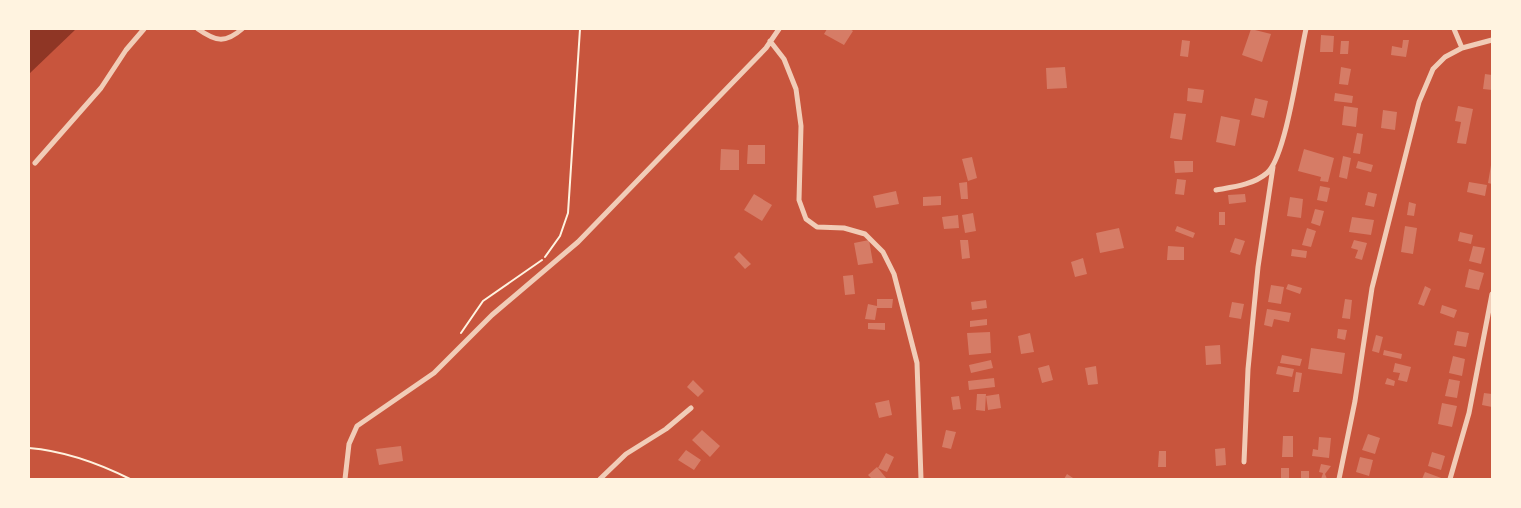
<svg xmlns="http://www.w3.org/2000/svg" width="1521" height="508" font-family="Literata,serif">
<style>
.water{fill:#8f3625}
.building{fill:#d67c66}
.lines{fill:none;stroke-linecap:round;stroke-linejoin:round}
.path{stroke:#fff3e0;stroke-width:2}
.minor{stroke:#f1ccb7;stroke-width:5}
</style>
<rect width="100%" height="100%" fill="#c8553d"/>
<path class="water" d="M29,29H76L29,74Z"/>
<path class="building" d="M827,29H850L853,31L844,45L824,34Z
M1251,29L1271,34L1262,62L1242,55Z
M1321,35L1334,36L1333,52H1320Z
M1182,40L1190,41L1188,57L1180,56Z
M1403,40H1409L1406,57L1391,55L1392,46L1402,48Z
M1341,41H1349L1348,54H1340Z
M1065,67L1067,88L1047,89L1046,68Z
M1341,67L1351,69L1348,85L1339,84Z
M1485,74L1492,75V90L1483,89Z
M1188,88L1204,90L1202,103L1187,101Z
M1335,93L1353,96L1352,103L1334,101Z
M1255,98L1268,101L1264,118L1251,115Z
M1344,106L1358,108L1356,127L1342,125Z
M1458,106L1473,109L1466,144L1457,143L1461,122L1455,121Z
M1383,110L1397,112L1395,130L1381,128Z
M1174,113L1186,114L1182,140L1170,138Z
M1221,116L1240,120L1235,146L1216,142Z
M1357,133L1363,134L1360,154L1353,153Z
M748,145H765V164H747Z
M721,149L739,150V170H720Z
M1304,149L1334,158L1328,182L1320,181L1321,177L1298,171Z
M1343,156L1351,158L1347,179L1339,177Z
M972,157L977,178L968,181L962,159Z
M1174,161H1193V172L1175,173Z
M1358,161L1373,165L1371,172L1356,168Z
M1491,165H1492V184L1488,183Z
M1177,179L1186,180L1184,195L1175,194Z
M967,182L968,199H961L959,183Z
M1469,182L1487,185L1485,196L1467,192Z
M1320,186L1330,188L1327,202L1317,200Z
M896,191L899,204L876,208L873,196Z
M1368,192L1377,194L1374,207L1365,205Z
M754,194L772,205L762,221L744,210Z
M1245,194L1246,202L1229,204L1228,195Z
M941,196V205L923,206V197Z
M1290,197L1303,199L1301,218L1287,216Z
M1409,202L1416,204L1414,216L1407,215Z
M1315,209L1324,211L1320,226L1311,223Z
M1219,212H1225V225H1219Z
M973,213L976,231L965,233L962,215Z
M958,215L959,228L944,229L942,217Z
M1352,217L1374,220L1371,235L1349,232Z
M1177,226L1195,233L1193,238L1175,231Z
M1405,226L1417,228L1413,254L1401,252Z
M1119,228L1124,248L1100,253L1096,233Z
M1307,228L1316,231L1311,247L1302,245Z
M1460,232L1473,235L1471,244L1458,241Z
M1235,238L1245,241L1240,255L1230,252Z
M869,240L873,263L858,265L854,243Z
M960,240H968L970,258L962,259Z
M1354,240L1367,243L1362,260L1355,258L1358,250L1351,248Z
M1168,246L1184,247V260H1167Z
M1473,246L1485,248L1481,264L1469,261Z
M1292,249L1307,251L1306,258L1291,256Z
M739,252L751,264L745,269L734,257Z
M1083,258L1087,274L1075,277L1071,262Z
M1469,269L1484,273L1479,290L1465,287Z
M853,275L855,294L845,295L843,276Z
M1288,284L1302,288L1300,294L1286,289Z
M1271,285L1284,287L1281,304L1268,302Z
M1425,286L1431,289L1424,306L1418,304Z
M877,299H893L892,308H877L875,320L865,319L868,304L877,306Z
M1345,299L1352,300L1350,319L1342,318Z
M986,300L987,308L972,310L971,302Z
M1232,302L1244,304L1241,319L1229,317Z
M1442,305L1457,310L1454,318L1440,313Z
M1267,309L1291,313L1289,322L1274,319L1272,327L1264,325Z
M987,319V325L970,327V321Z
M868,323H885V330L868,329Z
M1338,329L1347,330L1345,340L1337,338Z
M1457,331L1469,333L1466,347L1454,345Z
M990,332L991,353L969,355L967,333Z
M1030,333L1034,352L1021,354L1018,336Z
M1376,335L1383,337L1379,353L1372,351Z
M1220,345L1221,364L1206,365L1205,346Z
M1311,348L1345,353L1342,374L1308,369Z
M1384,350L1402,354L1401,359L1383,355Z
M1282,355L1302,359L1300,366L1280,363Z
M1453,356L1465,359L1462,376L1449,373Z
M991,360L993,368L971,373L969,365Z
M1395,363L1411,367L1407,382L1398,380L1400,373L1393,372Z
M1049,365L1053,380L1042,383L1038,368Z
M1096,366L1098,384L1088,385L1085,368Z
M1278,366L1294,369L1292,377L1276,374Z
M1296,372L1302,373L1299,392H1293Z
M994,378L995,387L969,390L968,381Z
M1387,378L1395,381L1394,386L1385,384Z
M1449,379L1460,381L1457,398L1445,396Z
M693,380L704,391L698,397L687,387Z
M1484,393L1492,394V407L1482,405Z
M977,394H986L985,411L976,410Z
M999,394L1001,408L988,410L986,396Z
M959,396L961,409L953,410L951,397Z
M889,400L892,415L879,418L875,403Z
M1442,403L1457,406L1452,427L1438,424Z
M702,430L720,446L710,457L692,440Z
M946,430L956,432L951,449L942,447Z
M1368,434L1380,438L1375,454L1362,450Z
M1283,436H1293V457H1282Z
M1319,437L1331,438L1329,458L1312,456L1313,449L1318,450Z
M401,446L403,461L379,465L376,449Z
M1225,448L1226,465L1216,466L1215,449Z
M686,450L701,460L694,470L678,460Z
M1159,451H1166V467H1158Z
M1432,452L1445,456L1441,470L1428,466Z
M886,453L894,457L887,472L878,468Z
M1360,457L1373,460L1369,476L1356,472Z
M1321,464L1331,466L1325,474L1327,479H1321L1323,473L1319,472Z
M877,467L886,478L885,479H872L868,475Z
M1281,468H1289V479H1281Z
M1301,471H1309V479H1301Z
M1425,472L1444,479H1422Z
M1067,474L1073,478L1072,479H1064Z"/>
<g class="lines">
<path class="path" d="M545,257L560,236L568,213L580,29
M461,333L483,301L542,260
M29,448C65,451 98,463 130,479"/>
<path class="minor" d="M198,29C215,41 225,44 242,29
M1454,29L1462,48
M770,41L784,59L796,89L801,126L799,200L806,219L817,227L844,228L865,234L883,252L894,274L917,363L921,479
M35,163L101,88L126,50L144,29
M1216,190C1233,187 1253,185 1267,173C1286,157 1299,59 1306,29
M1244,462L1248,369L1258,267L1273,167
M345,479L349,444L357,426L434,373L492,315L578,242L766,48L779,29
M600,479L626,454L666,429L691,408
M1339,479L1355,401L1372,288L1419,102L1433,69L1445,57L1462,48L1492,40
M1450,479L1469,413L1492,294"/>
</g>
<rect width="1521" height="508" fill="none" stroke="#fff3e0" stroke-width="60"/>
</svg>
